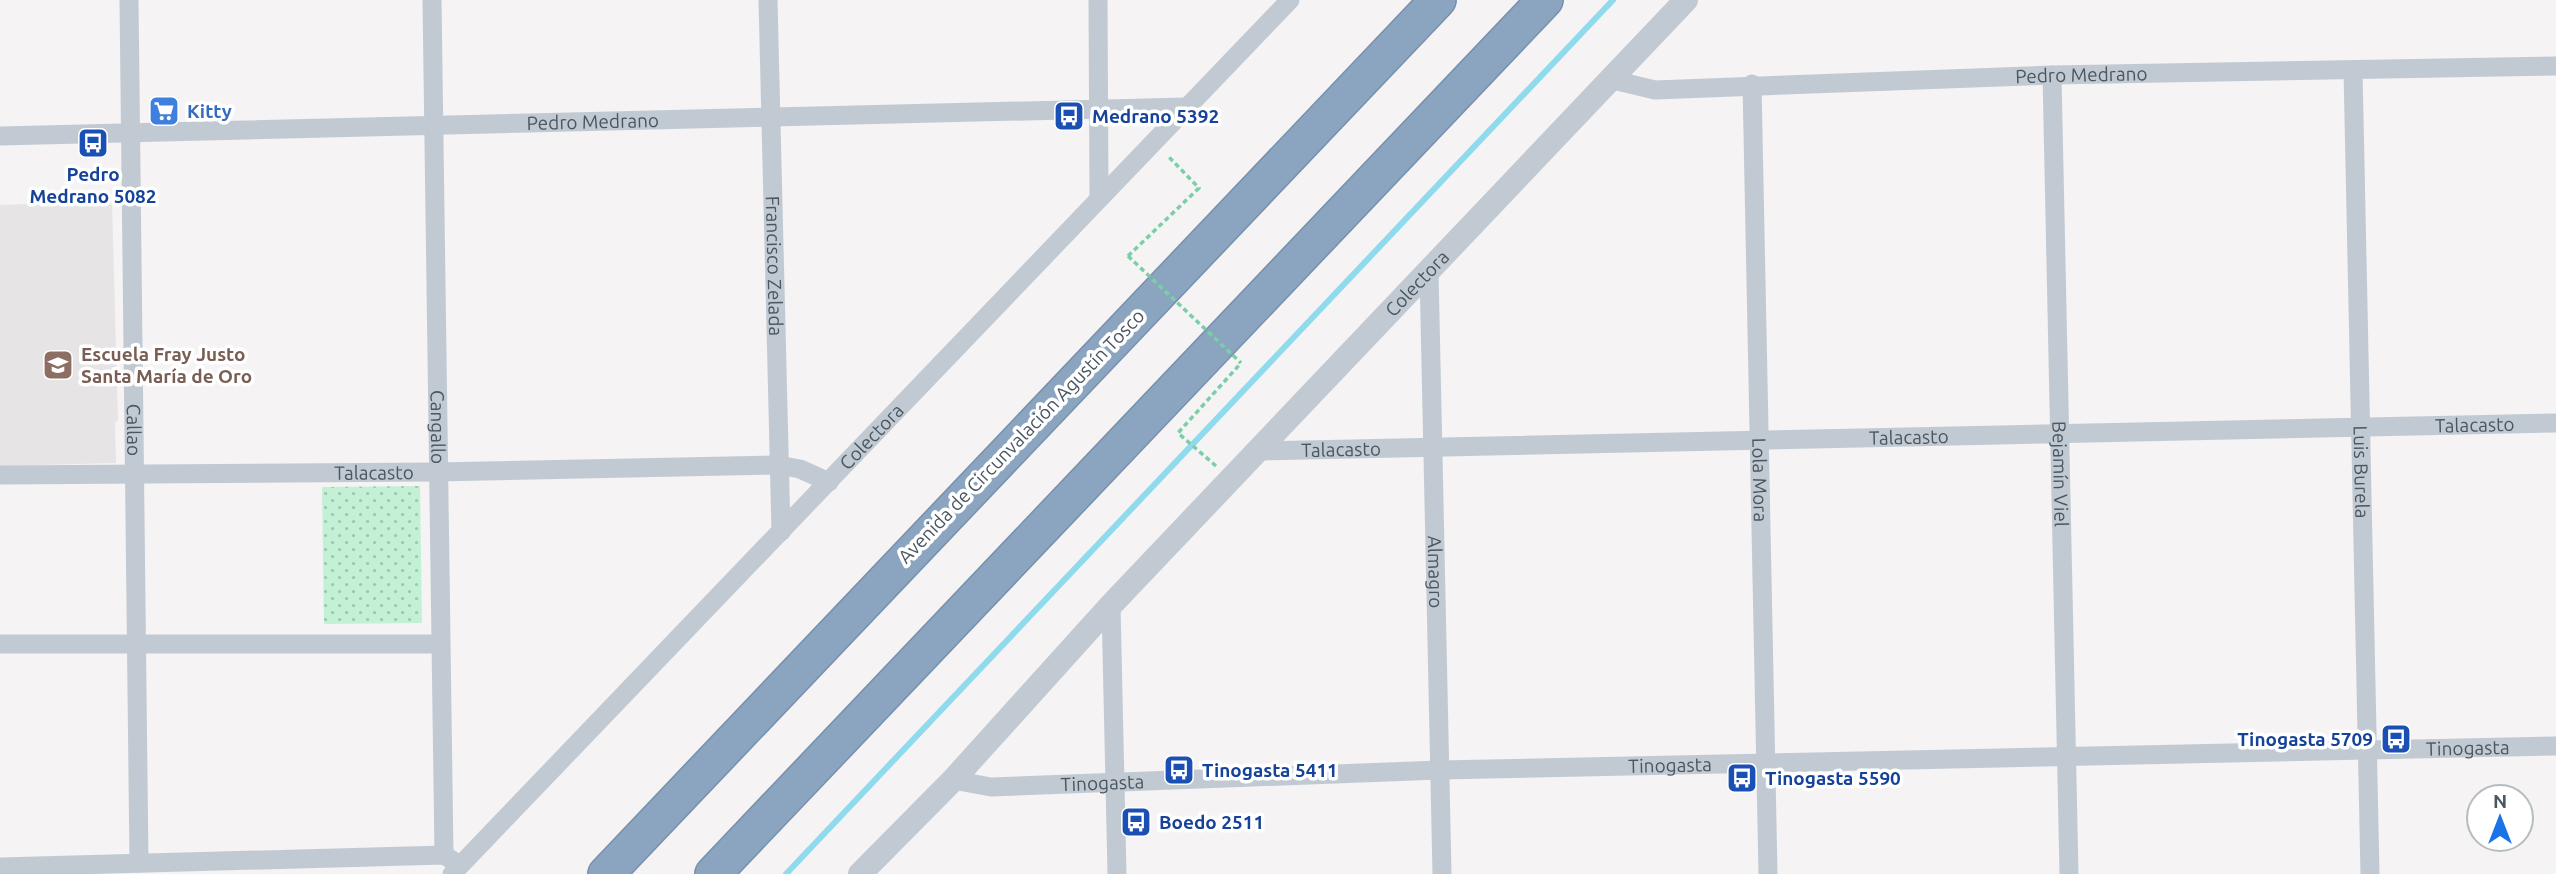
<svg xmlns="http://www.w3.org/2000/svg" width="2556" height="874" font-family="Ubuntu,sans-serif">
<style>
.education{fill:#e6e4e5}
.park{fill:url(#park-dots)}
.lines{fill:none;stroke-linecap:round;stroke-linejoin:round}
.stream{stroke:#90daee;stroke-width:6}
.motorway-casing{stroke:#7690ad;stroke-width:38}
.path{stroke:#7ad0a6;stroke-width:3.5;stroke-dasharray:5 3.5;stroke-linecap:butt}
.minor{stroke:#c1cad2;stroke-width:19}
.tertiary{stroke:#c1cad2;stroke-width:24}
.motorway{stroke:#8ba5c1;stroke-width:35}
.path-bridge{stroke:#7ad0a6;stroke-width:3.5;stroke-dasharray:5 3.5;stroke-linecap:butt}
.labels{text-anchor:middle;stroke-width:7;stroke-linejoin:round;paint-order:stroke}
.street-label{font-size:19px;fill:#4a5661;stroke:#fff}
.shop-label{font-size:19px;font-weight:bold;fill:#366cbe;stroke:#fff;text-anchor:start}
.transit-label{font-size:19px;font-weight:bold;fill:#164399;stroke:#fff;text-anchor:start}
.education-label{font-size:19px;font-weight:bold;fill:#785e54;stroke:#fff;text-anchor:start}
</style>
<defs>
<pattern id="park-dots" width="8" height="8" patternUnits="userSpaceOnUse" patternTransform="scale(1.75)"><rect width="8" height="8" fill="#c3f1d5"/><path d="M2 2h.1M6 6h.1" fill="none" stroke="#a0c6b0" stroke-width="1.8" stroke-linecap="round"/></pattern>
</defs>
<rect width="100%" height="100%" fill="#f5f3f3"/>
<path class="education" d="M112,201L118,421L115,422L116,463L0,466V205Z"/>
<path class="park" d="M420,486L422,623L324,624L322,487Z"/>
<g class="lines">
<path class="stream" d="M786,874L1613,0"/>
<g class="motorway-casing">
<path id="motorway" d="M606,874L1438,0
M713,874L1545,0"/>
</g>
<path class="path" d="M1128,256L1199,188L1167,155
M1216,466L1178,433L1241,363"/>
<g class="minor">
<path id="s1" d="M129,0L139,863"/>
<path id="s2" d="M432,0L444,855"/>
<path id="s3" d="M768,0L781,532"/>
<path d="M1098,0L1099,198"/>
<path id="s4" d="M2353,70L2370,874"/>
<path id="s5" d="M2052,75L2069,874"/>
<path id="s6" d="M1609,79L1655,90L2052,75L2556,66"/>
<path id="s7" d="M1752,84L1768,874"/>
<path id="s8" d="M0,136L1186,107"/>
<path id="s9" d="M1429,271L1442,874"/>
<path id="s10" d="M1261,451L2556,423"/>
<path id="s11" d="M0,475L436,472L778,465L800,469L829,482"/>
<path d="M1111,605L1117,874"/>
<path d="M0,644H439"/>
<path id="s12" d="M953,780L991,787L1440,770L2556,746"/>
<path d="M0,867L444,855L455,862"/>
<path id="s13" d="M452,874L1290,0"/>
</g>
<path class="tertiary" id="s14" d="M860,874L953,780L1111,605L1686,0"/>
<use href="#motorway" class="motorway"/>
<path class="path-bridge" d="M1128,256L1241,363"/>
</g>
<defs>
<g id="supermarket-square" transform="scale(1.575)"><rect x="-9" y="-9" width="18" height="18" rx="4" fill="#3f7fe0" stroke="#fff"/><path d="M-6-5.5h2.5l.6 2H6L4.5 2H-2.5L-4.4-4H-6ZM-1.5 3.2a1.3 1.3 0 1 0 .1 0ZM3 3.2a1.3 1.3 0 1 0 .1 0Z" fill="#fff"/></g>
<g id="bus-square" transform="scale(1.575)"><rect x="-9" y="-9" width="18" height="18" rx="4" fill="#1a4fb4" stroke="#fff"/><path d="M-5-6H5V4H4V6H2V4H-2V6H-4V4H-5ZM-3.5-4V0h7V-4ZM-3.5 1.2v1.5H-2V1.2ZM2 1.2v1.5H3.5V1.2Z" fill="#fff"/></g>
<g id="school-square" transform="scale(1.575)"><rect x="-9" y="-9" width="18" height="18" rx="4" fill="#8d6e63" stroke="#fff"/><path d="M0-5L7-2L0 1L-7-2ZM-4 1L0 2.5L4 1V4Q0 6-4 4Z" fill="#fff"/></g>
</defs>
<g fill-rule="evenodd">
<use href="#supermarket-square" x="164" y="111"/>
<use href="#bus-square" x="1069" y="116"/>
<use href="#bus-square" x="93" y="143"/>
<use href="#school-square" x="58" y="365"/>
<use href="#bus-square" x="2396" y="739"/>
<use href="#bus-square" x="1179" y="770"/>
<use href="#bus-square" x="1742" y="778"/>
<use href="#bus-square" x="1136" y="822"/>
</g>
<g class="labels">
<g class="street-label">
<text dy="7" stroke="none"><textPath href="#s6" startOffset="474">Pedro Medrano</textPath></text>
<text dy="7" stroke="none"><textPath href="#s8" startOffset="593">Pedro Medrano</textPath></text>
<text dy="7" stroke="none"><textPath href="#s3" startOffset="266">Francisco Zelada</textPath></text>
<text dy="7" stroke="none"><textPath href="#s14" startOffset="812">Colectora</textPath></text>
<text dy="7" stroke="none"><textPath href="#s10" startOffset="1214">Talacasto</textPath></text>
<text dy="7" stroke="none"><textPath href="#s2" startOffset="427">Cangallo</textPath></text>
<text dy="7" stroke="none"><textPath href="#s1" startOffset="430">Callao</textPath></text>
<text transform="translate(1021 436) rotate(-46)" y="7">Avenida de Circunvalación Agustín Tosco</text>
<text dy="7" stroke="none"><textPath href="#s10" startOffset="648">Talacasto</textPath></text>
<text dy="7" stroke="none"><textPath href="#s13" startOffset="606">Colectora</textPath></text>
<text dy="7" stroke="none"><textPath href="#s10" startOffset="80">Talacasto</textPath></text>
<text dy="7" stroke="none"><textPath href="#s11" startOffset="374">Talacasto</textPath></text>
<text dy="7" stroke="none"><textPath href="#s4" startOffset="402">Luis Burela</textPath></text>
<text dy="7" stroke="none"><textPath href="#s5" startOffset="399">Bejamín Viel</textPath></text>
<text dy="7" stroke="none"><textPath href="#s7" startOffset="396">Lola Mora</textPath></text>
<text dy="7" stroke="none"><textPath href="#s9" startOffset="301">Almagro</textPath></text>
<text dy="7" stroke="none"><textPath href="#s12" startOffset="1516">Tinogasta</textPath></text>
<text dy="7" stroke="none"><textPath href="#s12" startOffset="718">Tinogasta</textPath></text>
<text dy="7" stroke="none"><textPath href="#s12" startOffset="150">Tinogasta</textPath></text>
</g>
<g class="shop-label">
<text x="187" y="118">Kitty</text>
</g>
<g class="transit-label">
<text x="1092" y="123">Medrano 5392</text>
<text x="93" y="181" text-anchor="middle">Pedro<tspan x="93" dy="22">Medrano 5082</tspan></text>
<text x="2373" y="746" text-anchor="end">Tinogasta 5709</text>
<text x="1202" y="777">Tinogasta 5411</text>
<text x="1765" y="785">Tinogasta 5590</text>
<text x="1159" y="829">Boedo 2511</text>
</g>
<g class="education-label">
<text x="81" y="361">Escuela Fray Justo<tspan x="81" dy="22">Santa María de Oro</tspan></text>
</g>
</g>
<g transform="translate(2500 818)"><circle r="33" fill="#ffffff" stroke="#b7bbc0" stroke-width="2"/>
<path d="M0-5L12 26L0 18L-12 26Z" fill="#1a73e8"/>
<text y="-10" font-size="19" font-weight="bold" text-anchor="middle" fill="#4a5661">N</text>
</g>
</svg>
